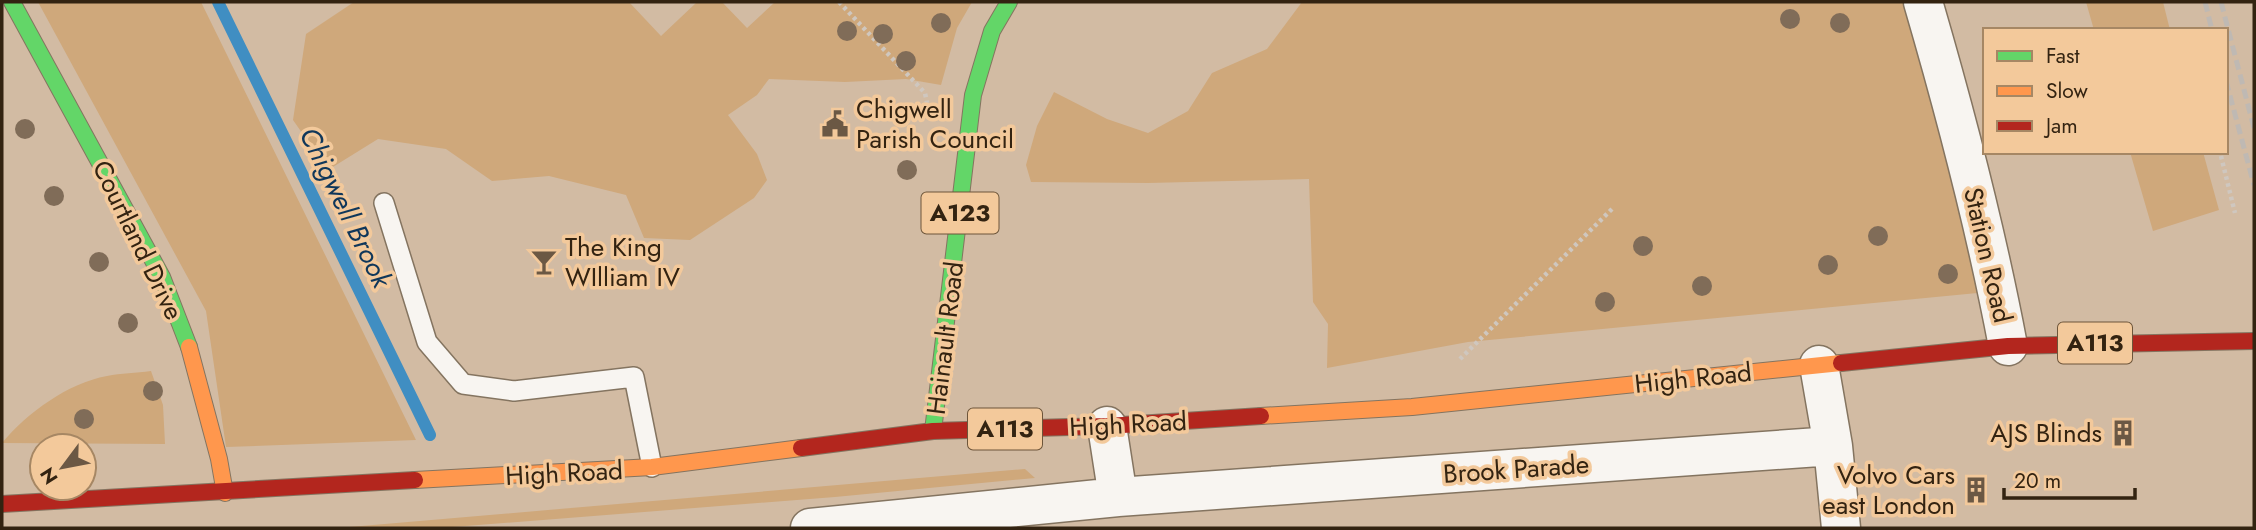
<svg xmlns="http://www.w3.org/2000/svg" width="2256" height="530" font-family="Jost,sans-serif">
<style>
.green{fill:#cfa87b}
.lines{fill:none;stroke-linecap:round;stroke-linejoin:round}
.stream{stroke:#408ec2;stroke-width:12}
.lane-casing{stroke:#847460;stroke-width:22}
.street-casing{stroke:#847460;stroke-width:41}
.fast-casing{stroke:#847460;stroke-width:18}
.slow-casing{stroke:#847460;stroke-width:18}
.jam-casing{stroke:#847460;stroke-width:18}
.path{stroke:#cfc7bf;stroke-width:4.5;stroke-dasharray:3.5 3.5;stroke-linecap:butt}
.lane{stroke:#f8f5f1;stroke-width:19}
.street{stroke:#f8f5f1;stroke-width:38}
.fast{stroke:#63d668;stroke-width:16}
.slow{stroke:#ff974d;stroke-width:16}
.jam{stroke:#b3261e;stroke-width:16}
.rail{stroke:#bfb9b3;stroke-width:5;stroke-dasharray:10 5;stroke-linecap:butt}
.tree{fill:#806c58}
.labels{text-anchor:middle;stroke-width:7;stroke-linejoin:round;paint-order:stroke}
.shield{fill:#f3c99b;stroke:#6d553a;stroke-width:2}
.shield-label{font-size:24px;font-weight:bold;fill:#332311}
.poi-label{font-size:26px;fill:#332311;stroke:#f3c99b;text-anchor:start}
.street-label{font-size:26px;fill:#332311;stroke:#f3c99b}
.water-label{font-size:28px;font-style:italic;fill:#10375a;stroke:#f3c99b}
</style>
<rect width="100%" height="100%" fill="#d2bba3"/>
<path class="green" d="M38,2H201L416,440L226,447L206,311Z
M354,2H629L661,36L697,2H722L747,28L775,2H972L957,28L941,85L906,79L845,82L769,79L757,95L728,115L757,154L767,180L754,198L690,240L644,238L626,195L549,176L492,181L446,149L378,139L328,170L293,120L306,34Z
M1302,2H1915L1998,291L1468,342L1327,368L1328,324L1313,302L1309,179L1148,183L1031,182L1026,165L1037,126L1054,92L1107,119L1148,133L1188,111L1212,73L1267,49Z
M2086,2H2163L2170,30H2094Z
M2130,152H2203L2219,210L2153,231Z
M151,371L163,405L165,444L2,443C27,413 68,383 107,376C121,373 136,373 151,371Z
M1025,469L1035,478L835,497L440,528H338Z"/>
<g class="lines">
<path class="stream" d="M218,2L430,435"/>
<g class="lane-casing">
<path id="lane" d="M384,203L427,342L463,384L514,391L634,377L652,467"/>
</g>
<g class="street-casing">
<path id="street" d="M1923,2C1956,115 1986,229 2008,346
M1819,365L1833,446L1841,528
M1107,426L1118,497
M810,528L1118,497L1833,446"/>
</g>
<g class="fast-casing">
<path id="fast" d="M12,2L162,277L189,347
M933,431L973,95L992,31L1009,2"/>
</g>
<g class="slow-casing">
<path id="slow" d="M189,347L219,459L225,493
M1261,416L1412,407L1841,363
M415,480L652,467L801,448"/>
</g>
<g class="jam-casing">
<path id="jam" d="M1841,363L2008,346L2254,341
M801,448L933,431L1107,426L1261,416
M2,504L415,480"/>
</g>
<path class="path" d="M839,2L925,93L927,103
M2221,156L2235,213
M1460,359L1614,207"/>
<use href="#lane" class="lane"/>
<use href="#street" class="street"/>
<use href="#fast" class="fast"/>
<use href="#slow" class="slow"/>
<use href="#jam" class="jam"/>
<path class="rail" d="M2205,2L2212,30
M2221,2L2254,128
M2226,81L2254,185"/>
</g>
<g class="tree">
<circle cx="1790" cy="19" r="10"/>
<circle cx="941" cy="23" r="10"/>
<circle cx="1840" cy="23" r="10"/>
<circle cx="847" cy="31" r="10"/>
<circle cx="883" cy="34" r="10"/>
<circle cx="906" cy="61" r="10"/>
<circle cx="25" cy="129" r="10"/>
<circle cx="907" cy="170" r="10"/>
<circle cx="54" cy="196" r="10"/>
<circle cx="1878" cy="236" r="10"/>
<circle cx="1643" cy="246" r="10"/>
<circle cx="99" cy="262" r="10"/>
<circle cx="1828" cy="265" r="10"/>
<circle cx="1948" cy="274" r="10"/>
<circle cx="1702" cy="286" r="10"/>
<circle cx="1605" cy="302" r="10"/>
<circle cx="128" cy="323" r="10"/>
<circle cx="153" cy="391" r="10"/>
<circle cx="84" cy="419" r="10"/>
</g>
<defs>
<g id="civic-bare" transform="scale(2.1)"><path d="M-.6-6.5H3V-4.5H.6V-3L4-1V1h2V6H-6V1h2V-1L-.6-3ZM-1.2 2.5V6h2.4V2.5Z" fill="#6b5844" stroke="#f3c99b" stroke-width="2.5" paint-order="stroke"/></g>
<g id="bar-bare" transform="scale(2.1)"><path d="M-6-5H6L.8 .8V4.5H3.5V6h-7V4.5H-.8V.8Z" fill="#6b5844" stroke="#f3c99b" stroke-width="2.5" paint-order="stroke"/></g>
<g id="building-bare" transform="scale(2.1)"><path d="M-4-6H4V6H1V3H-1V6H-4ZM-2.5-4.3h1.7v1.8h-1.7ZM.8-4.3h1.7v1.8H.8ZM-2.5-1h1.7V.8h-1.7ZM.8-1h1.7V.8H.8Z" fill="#6b5844" stroke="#f3c99b" stroke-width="2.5" paint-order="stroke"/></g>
</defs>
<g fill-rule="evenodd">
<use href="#civic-bare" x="835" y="124"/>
<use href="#bar-bare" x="544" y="262"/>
<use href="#building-bare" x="2123" y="433"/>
<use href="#building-bare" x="1976" y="490"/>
</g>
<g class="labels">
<g class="shield">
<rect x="921.5" y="192.5" width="77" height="41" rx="5"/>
<rect x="2058" y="322.5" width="74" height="41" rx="5"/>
<rect x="968" y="408.5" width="74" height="41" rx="5"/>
</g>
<g class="shield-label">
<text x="960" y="221">A123</text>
<text x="2095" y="351">A113</text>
<text x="1005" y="437">A113</text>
</g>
<g class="poi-label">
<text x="856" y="118">Chigwell<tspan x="856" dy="30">Parish Council</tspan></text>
<text x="565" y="256">The King<tspan x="565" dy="30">WIlliam IV</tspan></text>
<text x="2102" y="442" text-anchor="end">AJS Blinds</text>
<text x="1955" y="484" text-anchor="end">Volvo Cars<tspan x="1955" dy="30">east London</tspan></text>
</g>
<g class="street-label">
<text transform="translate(138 240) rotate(64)" y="9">Courtland Drive</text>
<text transform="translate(1988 255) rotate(77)" y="9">Station Road</text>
<text transform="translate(945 338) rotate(-83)" y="9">Hainault Road</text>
<text transform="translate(1693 378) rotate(-6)" y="9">High Road</text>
<text transform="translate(1128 424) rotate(-3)" y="9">High Road</text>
<text transform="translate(1516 469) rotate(-4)" y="9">Brook Parade</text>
<text transform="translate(564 473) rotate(-3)" y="9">High Road</text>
</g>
<g class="water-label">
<text transform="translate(346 207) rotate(64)" y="10">Chigwell Brook</text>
</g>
</g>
<rect width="2256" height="530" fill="none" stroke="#332311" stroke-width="7"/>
<rect x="1983" y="28" width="245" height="126" fill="#f3c99b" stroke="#a68764" stroke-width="2"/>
<rect x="1997" y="51" width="35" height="10" fill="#63d668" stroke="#a68764" stroke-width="2"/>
<text x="2046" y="63" font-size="21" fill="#332311">Fast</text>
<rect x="1997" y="86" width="35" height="10" fill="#ff974d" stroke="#a68764" stroke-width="2"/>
<text x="2046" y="98" font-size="21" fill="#332311">Slow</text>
<rect x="1997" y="121" width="35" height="10" fill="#b3261e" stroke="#a68764" stroke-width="2"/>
<text x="2046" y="133" font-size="21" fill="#332311">Jam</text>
<g transform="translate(63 467) rotate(238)"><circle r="33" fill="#f3c99b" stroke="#a68764" stroke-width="2"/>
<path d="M0-5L12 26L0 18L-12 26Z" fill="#6b5844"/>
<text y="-10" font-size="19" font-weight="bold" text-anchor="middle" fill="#332311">N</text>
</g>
<path d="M2004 488v10h131v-10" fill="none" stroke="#332311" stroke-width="3.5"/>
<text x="2014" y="488" font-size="21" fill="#332311" stroke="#f3c99b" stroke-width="5" paint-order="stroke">20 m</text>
</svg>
